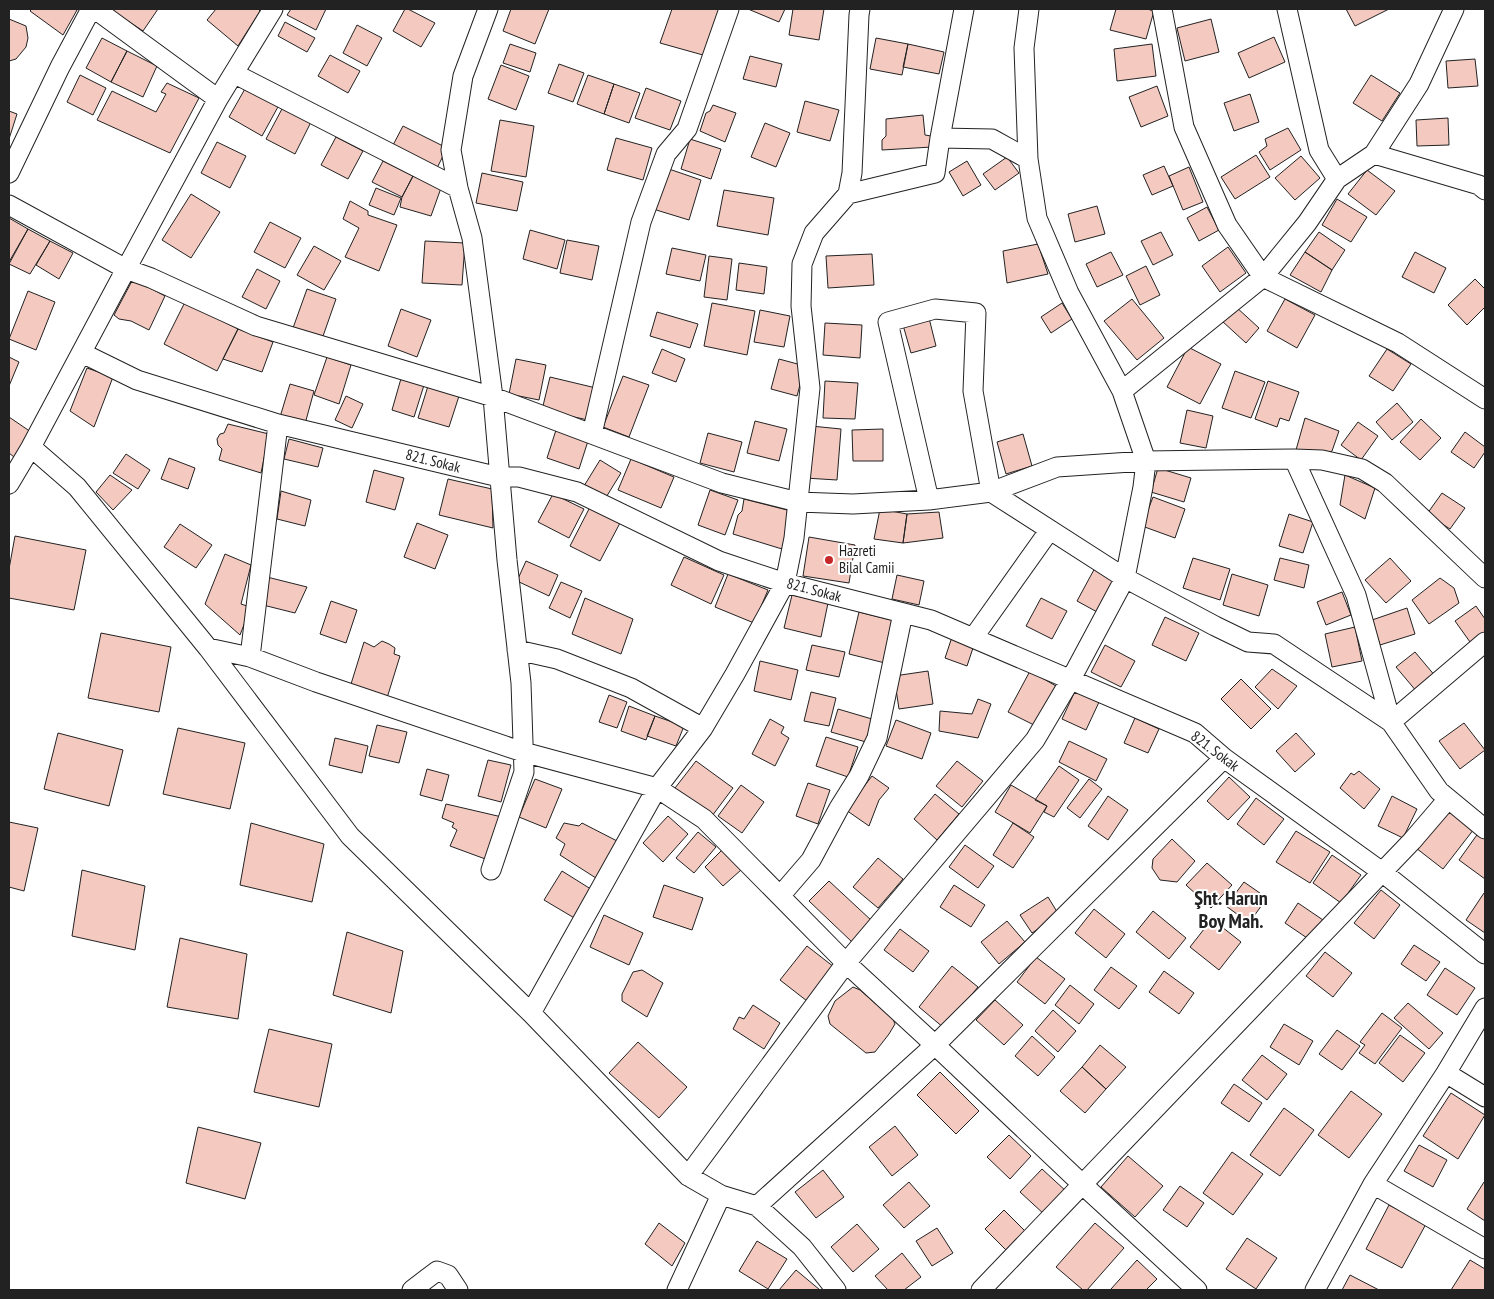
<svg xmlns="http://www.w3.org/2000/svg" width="1494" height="1299" font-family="'PT Sans Narrow',sans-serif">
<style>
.building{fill:#f3c9c0;stroke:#222}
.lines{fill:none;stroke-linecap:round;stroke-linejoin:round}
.minor-casing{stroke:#222;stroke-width:21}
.minor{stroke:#fff;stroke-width:19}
.poi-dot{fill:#c62828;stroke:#fff;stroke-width:2}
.labels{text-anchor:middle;stroke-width:4;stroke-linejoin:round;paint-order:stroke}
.street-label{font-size:15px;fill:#222;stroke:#fff}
.poi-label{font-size:15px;fill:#222;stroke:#fff;text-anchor:start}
.district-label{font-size:20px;font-weight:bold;fill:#222;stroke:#fff}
</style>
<rect width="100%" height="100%" fill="#fff"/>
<path class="building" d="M32,9H75L77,10L63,35L30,11Z
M115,9H158L143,31L113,11Z
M216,9H258L260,11L238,46L207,20Z
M291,9H326L316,30L287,15Z
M405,9H408L435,23L421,47L393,31Z
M511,9H549L535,44L503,31Z
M672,9H719L703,55L660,43Z
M748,9H785L779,22Z
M793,9H824L819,40L789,35Z
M1116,9H1147L1154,11L1146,39L1110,30Z
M1346,9H1389L1355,26Z
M9,19L26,26L28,38L26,47L16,59L9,61Z
M1211,19L1219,52L1185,61L1177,28Z
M285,22L315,38L307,52L278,36Z
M357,25L382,38L367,66L343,53Z
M1274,37L1285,62L1249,78L1238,53Z
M102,38L127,51L111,82L86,68Z
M876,38L908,44L902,75L870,69Z
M510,44L536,53L530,72L503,63Z
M908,44L944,52L939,74L903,67Z
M1152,44L1156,76L1117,81L1114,49Z
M127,51L157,66L143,97L111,82Z
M330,55L360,71L348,93L318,76Z
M750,56L782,64L776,87L743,79Z
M1475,59L1478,86L1448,88L1446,61Z
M559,64L584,73L573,102L548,93Z
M501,65L529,76L516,110L488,99Z
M80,75L106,88L93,115L67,102Z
M588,75L614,84L604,114L577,104Z
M1371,75L1400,93L1382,121L1353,103Z
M167,83L199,98L170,153L97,120L112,91L156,112L166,94L161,92Z
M614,84L640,93L629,123L604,114Z
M1157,86L1168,116L1141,127L1129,97Z
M246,87L279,105L262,136L229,117Z
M646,88L681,101L670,130L635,118Z
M1250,94L1259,122L1234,131L1224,103Z
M805,101L839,110L830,141L797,132Z
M713,105L736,113L725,142L700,131L706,113L710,111Z
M283,107L311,122L295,154L266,139Z
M9,111L17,114L9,139Z
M923,115L925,135L931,136L932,147L882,150V140L886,136V119Z
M1448,118L1449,145L1417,146L1416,120Z
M500,120L534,126L526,177L491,171Z
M765,123L790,133L776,167L751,157Z
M403,126L447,148L436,170L392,147Z
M1288,128L1301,150L1270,170L1259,152L1267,146L1265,139Z
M336,137L363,151L348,179L321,165Z
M616,138L652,148L643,180L607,170Z
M690,139L721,149L711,179L681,169Z
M217,142L246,156L230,188L201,173Z
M1256,155L1270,177L1235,199L1221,177Z
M1301,156L1320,178L1295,200L1275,178Z
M1007,157L1019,173L995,190L983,174Z
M383,161L413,176L402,197L372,182Z
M967,161L981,185L963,196L949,172Z
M1164,166L1173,186L1152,195L1143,175Z
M1189,167L1203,202L1183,210L1169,176Z
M666,168L701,180L689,220L653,209Z
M1367,170L1395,191L1376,215L1348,194Z
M482,173L523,182L517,211L476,203Z
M413,176L441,188L431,216L400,207L402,197Z
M376,188L401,198L394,215L369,205Z
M724,190L774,198L768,235L717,226Z
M191,194L220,212L191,258L162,240Z
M1337,199L1367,217L1351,242L1322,225Z
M350,201L368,211V215L397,225L379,271L345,257L359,228L343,219Z
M1097,206L1105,234L1075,242L1068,214Z
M1207,207L1219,230L1199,241L1187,218Z
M9,218L28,229L9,262Z
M270,222L301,238L285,268L254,252Z
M28,229L50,241L30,274L9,264Z
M530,230L565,240L557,269L523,259Z
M1161,232L1173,255L1153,265L1141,241Z
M1319,232L1345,250L1332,270L1305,252Z
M567,240L599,246L592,280L560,273Z
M50,241L73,253L59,279L36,265Z
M425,241L465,243L462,285L422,283Z
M1038,244L1048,274L1007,283L1003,251Z
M314,246L341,261L324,290L297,275Z
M1228,247L1246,273L1220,292L1202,266Z
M672,248L706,255L700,281L666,274Z
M1111,252L1123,275L1097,287L1086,264Z
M1305,252L1332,270L1321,292L1290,275Z
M1415,252L1446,268L1434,293L1402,277Z
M872,254L874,285L828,288L826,256Z
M709,256L732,259L727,300L704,297Z
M739,263L767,267L764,294L736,290Z
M1146,266L1160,295L1140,305L1126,276Z
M257,269L280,281L266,309L242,297Z
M133,279L165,296L149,330L131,321L119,319L114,315Z
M1475,279L1485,289V307L1467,325L1448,305Z
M307,289L336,299L322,339L293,328Z
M28,291L55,302L36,350L9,339Z
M1132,299L1164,338L1137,360L1104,321Z
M1285,299L1315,315L1297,348L1267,331Z
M185,302L238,329L217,371L164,344Z
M712,303L755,311L747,355L704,346Z
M1062,303L1072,319L1051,333L1041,317Z
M1235,306L1259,328L1246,343L1222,321Z
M401,309L431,320L417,357L388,346Z
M760,310L790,316L784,347L754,342Z
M657,312L698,324L690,348L650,336Z
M929,318L936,346L911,353L903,325Z
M825,323L862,325L860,358L823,355Z
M238,329L273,342L262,372L223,359Z
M1188,347L1221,364L1200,404L1167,387Z
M662,349L685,359L676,382L652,373Z
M1387,349L1411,364L1393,391L1369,376Z
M9,357L19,362L9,386Z
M327,357L351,365L339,404L314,395Z
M516,359L546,365L539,400L509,394Z
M779,359L805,366L797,396L771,389Z
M87,368L113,377L94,427L70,411Z
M1235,371L1265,382L1251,418L1222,408Z
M402,375L425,382L414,417L392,410Z
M623,376L649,385L629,437L603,427Z
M550,377L596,388L588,420L542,410Z
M825,381L858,383L855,419L823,418Z
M1268,381L1299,392L1289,421L1280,418L1277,427L1255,419Z
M290,384L314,391L305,424L280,417Z
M428,386L459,396L449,427L418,418Z
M346,396L363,404L352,428L335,420Z
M1397,403L1413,422L1392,440L1376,422Z
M1187,410L1213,416L1206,448L1180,443Z
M9,417L31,432L14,457L9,453Z
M1305,418L1339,431L1332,451L1324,456L1296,450Z
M1421,419L1441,438L1420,460L1400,442Z
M755,421L787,429L779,461L747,453Z
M1358,422L1378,436L1361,460L1341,445Z
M228,424L269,434L261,473L219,460L222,449L218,445L217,439L220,434L224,433Z
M811,426L841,429L837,480L805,478Z
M883,429V461H853L852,430Z
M556,430L588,441L579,469L547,458Z
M1465,432L1485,447V452L1474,468L1451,452Z
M708,433L742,442L734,472L700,463Z
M1023,434L1032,466L1006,474L997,442Z
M289,439L323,448L318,467L284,459Z
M126,454L150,470L138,489L113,473Z
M169,458L195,468L188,489L161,479Z
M631,459L674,477L661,508L618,490Z
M600,460L621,473L605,499L584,486Z
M1158,468L1191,478L1184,502L1151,492Z
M374,470L404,478L395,510L366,502Z
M110,475L132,490L113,510L96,492Z
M1345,475L1375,488L1365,519L1340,505Z
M448,479L492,489L493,528L439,515Z
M710,490L738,500L725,535L698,525Z
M281,491L311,500L305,526L277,519Z
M1442,493L1465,508L1450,529L1427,514Z
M553,494L584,509L569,538L538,522Z
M1153,497L1185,509L1175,538L1142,526Z
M744,499L791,511L782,549L733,534L738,515L742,511Z
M590,507L620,523L600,561L570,546Z
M880,509L907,514L903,543L874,539Z
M939,512L943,538L903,543L907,514Z
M1289,514L1313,522L1303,553L1279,546Z
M417,523L448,535L435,569L404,557Z
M180,524L212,545L196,568L164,547Z
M15,536L86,550L74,610L9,598V569Z
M809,537L855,545L849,583L803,576Z
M225,554L251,565L241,604L250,607L247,617L240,635L205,604Z
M684,557L724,575L711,604L671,585Z
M1193,558L1230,569L1220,600L1183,588Z
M1280,558L1309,565L1304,588L1274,580Z
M1390,558L1411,581L1386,603L1365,580Z
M526,561L558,575L549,596L517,581Z
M1096,566L1118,578L1099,613L1077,601Z
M728,574L768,590L754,623L715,607Z
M1232,574L1268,585L1259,616L1223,605Z
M897,575L924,581L919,605L892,599Z
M267,577L307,587L295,613L263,605Z
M1440,578L1454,588L1459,603L1429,624L1412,600Z
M561,582L582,591L570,618L549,608Z
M1342,592L1351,615L1326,625L1317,602Z
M792,595L828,603L821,637L784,628Z
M585,598L633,619L621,654L572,634Z
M1041,598L1067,611L1052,639L1026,626Z
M331,601L357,610L346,643L320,634Z
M1476,606L1485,619V632L1470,642L1455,621Z
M1407,608L1415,634L1380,645L1372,620Z
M859,612L895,621L885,663L849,654Z
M1165,617L1199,633L1186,661L1152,645Z
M1355,627L1362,661L1332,667L1325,634Z
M101,633L171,647L159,712L88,698Z
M952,637L974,645L967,666L945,658Z
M382,641L389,644L395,648L394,654L400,656L387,698L351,684L364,642L374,647Z
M812,645L845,652L839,677L806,670Z
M1105,645L1135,661L1121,687L1091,672Z
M1415,652L1436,677L1417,692L1396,667Z
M760,661L798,670L791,700L754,691Z
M1272,669L1297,686L1278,709L1255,687Z
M928,671L933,704L899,709L894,676Z
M1030,671L1056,686L1034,725L1008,712Z
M1241,679L1271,709L1251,729L1221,699Z
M1076,689L1100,700L1086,730L1062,719Z
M811,692L836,698L829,726L804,721Z
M609,695L627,702L617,728L599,722Z
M978,699L991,704L978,738L939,731L940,711L972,714Z
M629,706L655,716L646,740L621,731Z
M838,709L872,719L866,742L831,732Z
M655,716L684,726L676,746L647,736Z
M1135,718L1159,729L1148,753L1124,743Z
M770,719L784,727L781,733L789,738L775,766L752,754Z
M896,720L931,733L922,759L886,746Z
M1464,723L1485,750L1460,769L1439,741Z
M377,725L407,732L399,763L369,756Z
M178,728L245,743L230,809L163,794Z
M58,733L123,750L109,806L44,789Z
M1296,733L1315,754L1295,772L1276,751Z
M826,737L858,747L848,777L816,766Z
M335,738L368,746L362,773L329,765Z
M1069,741L1107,759L1096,781L1059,762Z
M488,760L511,765L501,802L478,796Z
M696,761L733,788L712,816L675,788Z
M957,761L983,781L962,807L936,786Z
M1059,766L1079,780L1054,817L1044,812L1047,806L1035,800Z
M427,769L449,775L442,801L420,795Z
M1359,771L1380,789L1364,809L1340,788L1351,773L1354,775Z
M872,776L889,788L879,800L869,826L846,810Z
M1229,777L1250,797L1228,820L1207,801Z
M535,779L562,789L546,828L519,817Z
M1089,779L1102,789L1080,818L1067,808Z
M808,783L830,790L818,824L796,816Z
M741,785L764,802L742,833L718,816Z
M1011,785L1047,806L1030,833L995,812Z
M935,794L959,814L937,840L914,819Z
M1108,796L1128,810L1108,840L1088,826Z
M1392,796L1417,809L1403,838L1378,826Z
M1256,798L1284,819L1264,845L1237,824Z
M446,804L502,817L488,860L450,846L457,830L452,827L454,823L442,818Z
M1448,808L1474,829L1443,869L1416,848Z
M668,816L688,834L663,862L643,843Z
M9,822L38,828L24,891L9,887Z
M251,823L324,844L312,902L240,885Z
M564,823L579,826L582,823L619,842L599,880L560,855L565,844L556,838Z
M1013,823L1034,837L1013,868L993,855Z
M1296,831L1330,852L1310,883L1276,862Z
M698,832L716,847L694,873L676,858Z
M1479,832L1485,837V879L1459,860Z
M1172,839L1195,861L1177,882L1160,880L1152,868L1153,859Z
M965,845L994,866L978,888L949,867Z
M722,850L741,870L723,886L705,867Z
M1332,855L1361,875L1341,903L1313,883Z
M878,858L903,879L878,908L853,887Z
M1207,863L1232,885L1211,908L1186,885Z
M82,870L145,886L135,950L72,936Z
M562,871L594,891L576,919L544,900Z
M829,881L872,921L852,942L809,901Z
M1244,882L1267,898L1249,923L1226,906Z
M664,885L703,898L692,930L653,917Z
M954,885L985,905L971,927L940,907Z
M1381,890L1400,905L1374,939L1354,923Z
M1484,893L1485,894V933L1466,920Z
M1048,897L1059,915L1032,933L1020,915Z
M1298,903L1323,920L1310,940L1285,923Z
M1094,909L1125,934L1106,958L1075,933Z
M1153,911L1186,938L1169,959L1136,932Z
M604,915L643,933L629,965L590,947Z
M1212,919L1241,942L1219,970L1190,947Z
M1007,921L1025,942L999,964L981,942Z
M900,929L929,951L913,972L884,950Z
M347,932L403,951L391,1013L333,995Z
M180,938L247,954L238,1019L167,1007Z
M1414,945L1440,962L1426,981L1401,964Z
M807,946L834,967L807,1001L780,980Z
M1325,952L1352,973L1333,997L1306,976Z
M1036,957L1065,979L1045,1004L1017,982Z
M952,966L978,987L944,1028L919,1007Z
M1111,967L1137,986L1119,1009L1094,990Z
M1445,968L1475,988L1457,1015L1427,995Z
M642,970L663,983L647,1017L622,1001V994L633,972Z
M1164,971L1194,993L1179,1014L1149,992Z
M1070,985L1094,1004L1079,1024L1055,1005Z
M853,987L860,990L893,1019L895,1024L889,1034L875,1052L866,1053L830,1024L828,1016L835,1001Z
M995,1000L1023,1025L1004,1045L976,1020Z
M1408,1003L1443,1033L1429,1049L1394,1018Z
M753,1005L780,1023L764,1049L733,1029L739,1017L744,1019Z
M1053,1010L1076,1031L1058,1052L1035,1031Z
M1382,1013L1402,1028L1375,1064L1359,1053L1365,1045L1360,1042Z
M1284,1024L1313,1041L1299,1065L1270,1047Z
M269,1029L332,1044L319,1107L254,1092Z
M1337,1030L1360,1046L1342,1070L1319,1054Z
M1400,1035L1425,1053L1403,1082L1379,1063Z
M1032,1036L1055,1057L1038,1076L1015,1056Z
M638,1042L687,1087L659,1118L609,1073Z
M1100,1045L1126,1067L1106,1089L1082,1067Z
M1262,1055L1287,1074L1267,1100L1242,1080Z
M1082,1067L1106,1089L1085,1113L1060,1091Z
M940,1072L979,1111L956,1134L917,1095Z
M1234,1084L1262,1103L1249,1122L1221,1103Z
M1351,1091L1382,1114L1349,1158L1318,1135Z
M1451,1093L1485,1115L1458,1159L1423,1136Z
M1284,1108L1314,1130L1280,1176L1250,1155Z
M895,1126L918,1155L892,1176L869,1147Z
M198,1127L261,1143L245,1199L186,1183Z
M1009,1135L1031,1156L1010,1179L987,1157Z
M1419,1145L1447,1160L1433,1187L1404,1171Z
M1232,1152L1263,1174L1233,1215L1203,1193Z
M1128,1156L1163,1186L1135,1217L1101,1187Z
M1042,1169L1067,1192L1045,1215L1020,1192Z
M823,1170L844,1197L816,1218L795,1192Z
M909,1182L930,1206L904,1228L883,1205Z
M1484,1182H1485V1221L1467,1209Z
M1180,1186L1204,1203L1187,1227L1163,1210Z
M1389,1205L1426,1224L1402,1268L1366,1249Z
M1004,1210L1026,1232L1007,1251L985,1229Z
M659,1223L685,1243L672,1266L645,1244Z
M1095,1223L1124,1248L1087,1290H1083L1056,1267Z
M857,1224L879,1249L853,1272L831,1247Z
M937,1228L953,1253L932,1266L916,1241Z
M1247,1238L1277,1258L1256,1289L1226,1269Z
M757,1241L787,1259L768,1289L739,1271Z
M902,1253L921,1277L904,1290H888L875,1276Z
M1137,1260L1157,1279L1146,1290H1112L1111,1289Z
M1470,1260L1485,1269V1290H1451Z
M796,1270L820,1290H779Z
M1350,1275L1379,1290H1342Z"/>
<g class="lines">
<g class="minor-casing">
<path id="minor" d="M95,9L218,99
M488,9L463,76L451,150L458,188L472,238L477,276L493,397L507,560L521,683L524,772L491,870
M1162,9L1184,127L1227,225L1263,277L1398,343L1485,399
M1287,9L1319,150L1337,179
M235,74L458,188
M1374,154L1479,185L1485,190
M1028,159L1024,48L1029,9
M9,173L60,67L91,9
M848,194L935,173L940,138L964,9
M9,205L126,269L151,278L256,326L493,397L722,483L798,502L853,504L929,500L991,492L1057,467L1146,461L1294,459L1322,460L1362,469L1385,483L1485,578
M82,353L137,380L278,424L499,477H519L577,492L719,561L785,583L931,620L1195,733L1224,758L1382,872L1485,954
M1122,391L1263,277L1307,223L1337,179L1374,154L1419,84L1454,9
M592,434L641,222L666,154L687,129L729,9
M31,447L77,487L208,648L350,836L531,1013L688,1176L721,1195L757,1206L802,1247L836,1290
M1294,459L1356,595L1391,722L1439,791L1485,829
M9,484L31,447L126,269L218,99L273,9
M929,500L888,322L935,309L976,313L973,391L991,492L1125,578L1215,626L1248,642L1274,644L1391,722
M973,638L1049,531
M208,648L250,657L316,682L523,752L657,788L704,819L846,963L935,1045L1083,1185L1197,1290
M517,650L557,659L631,688L703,728
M250,657L278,424
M1391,722L1485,642
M780,896L811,860L839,808L859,776L877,738L903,613
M531,1013L657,788L703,728L735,674L785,583L794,538L810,388L801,306L802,264L814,233L848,194L852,173L859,15L860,9
M1446,1073L1485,1097
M688,1176L846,963L1035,740L1071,679L1125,578L1143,487L1146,461L1122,391L1069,293L1037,218L1028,159L992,139L940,138
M1373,1184L1485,1249
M757,1206L935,1045L1224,758
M412,1290L437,1271L448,1275L458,1290
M677,1290L721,1195
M981,1290L1412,841L1448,799
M1315,1290L1373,1184L1446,1073L1485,1008"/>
</g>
<use href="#minor" class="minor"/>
</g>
<circle class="poi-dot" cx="829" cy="560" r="5"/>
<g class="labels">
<g class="street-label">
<text transform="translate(433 461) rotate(14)" y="5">821. Sokak</text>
<text transform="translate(814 590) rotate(15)" y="5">821. Sokak</text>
<text transform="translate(1215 751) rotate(37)" y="5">821. Sokak</text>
</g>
<g class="poi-label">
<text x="839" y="556">Hazreti<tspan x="839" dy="17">Bilal Camii</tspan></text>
</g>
<g class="district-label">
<text x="1231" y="905">Şht. Harun<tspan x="1231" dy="23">Boy Mah.</tspan></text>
</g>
</g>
<rect width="1494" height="1299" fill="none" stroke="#222222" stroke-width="20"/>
</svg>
